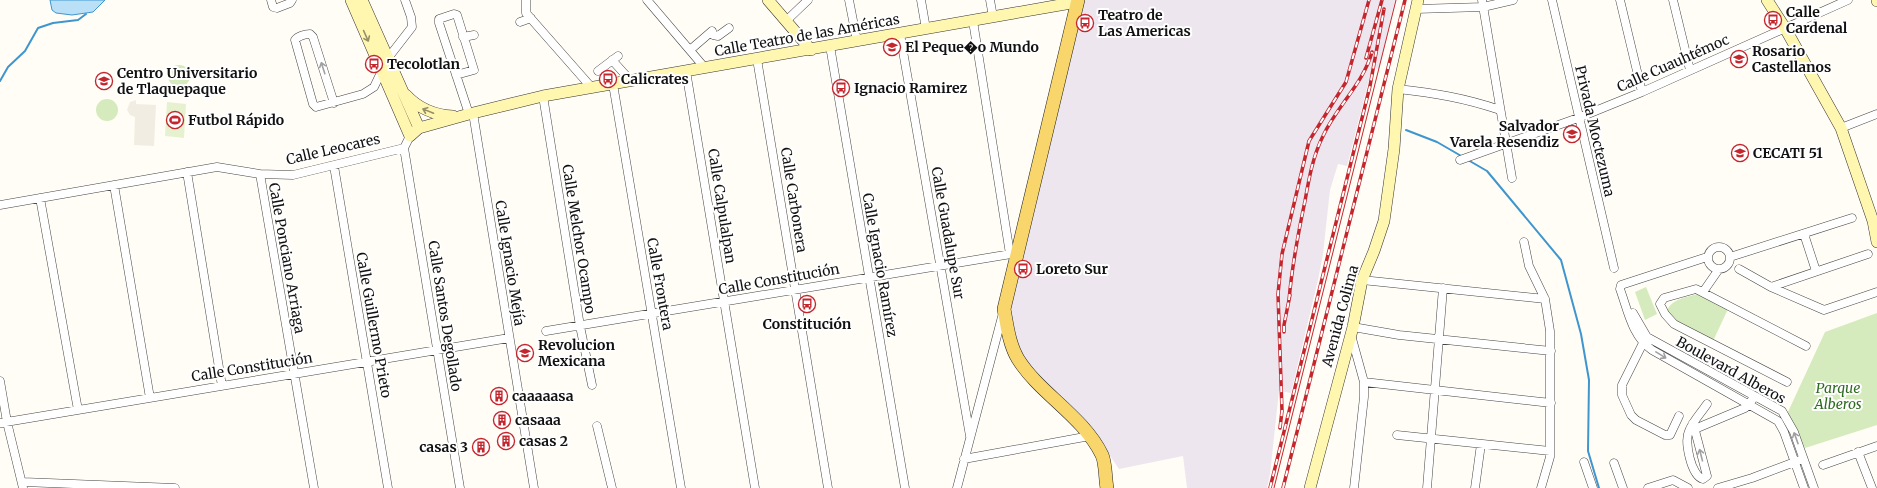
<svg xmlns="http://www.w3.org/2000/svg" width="1877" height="488" font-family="Merriweather,serif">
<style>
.industrial{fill:#eee6ef}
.green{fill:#d5ebbd}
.pitch{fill:#e6f2cf}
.plaza{fill:#f1ede2}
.water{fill:#b9e0f7;stroke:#3f96cf}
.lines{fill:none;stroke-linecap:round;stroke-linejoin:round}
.stream{stroke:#3f96cf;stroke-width:2}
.street-casing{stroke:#444;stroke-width:9}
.secondary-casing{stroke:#333;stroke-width:12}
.primary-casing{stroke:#222;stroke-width:14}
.street{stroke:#fff;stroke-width:8}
.secondary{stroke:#fff6b0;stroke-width:11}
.primary{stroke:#f9d66b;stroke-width:13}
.tram{stroke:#c4262e;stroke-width:1}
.rail-casing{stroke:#c4262e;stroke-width:3.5}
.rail{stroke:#fff;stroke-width:2;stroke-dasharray:6;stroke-linecap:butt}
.oneway{stroke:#948f68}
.oneway2{stroke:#a0a0a0}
.labels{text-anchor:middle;stroke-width:4;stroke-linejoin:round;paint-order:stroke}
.poi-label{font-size:14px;font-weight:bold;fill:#111;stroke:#fff;text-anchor:start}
.street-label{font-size:14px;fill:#111;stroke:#fff}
.park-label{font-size:14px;font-style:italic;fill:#2f6b1f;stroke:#fff}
</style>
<rect width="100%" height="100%" fill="#fffdf5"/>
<path class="industrial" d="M1085,0H1395L1379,69L1372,68L1347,166L1338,164L1330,190L1323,254L1318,280L1291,393L1279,391L1270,474L1267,488H1187L1183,456L1119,469L1091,428L1032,367L1023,356L1017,343L1012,325L1011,301Z"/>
<path class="green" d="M168 76a11 11 0 1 1 22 0a11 11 0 1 1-22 0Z
M96 110a11 11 0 1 1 22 0a11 11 0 1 1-22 0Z
M1646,287L1657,314L1645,320L1635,292Z
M1698,294L1728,309L1713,341L1676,321L1667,311C1671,299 1687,297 1698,294Z
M1877,313V425L1805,448L1787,414L1825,332Z"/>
<path class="pitch" d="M167,102L186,104L184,138L165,136Z"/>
<path class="plaza" d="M136,100V104L156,105L154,146L134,145L135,117L130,115L127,110L130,102Z"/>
<path class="water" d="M50,0H105L93,12L72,15L56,13L52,10Z"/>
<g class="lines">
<path class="stream" d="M0,81L8,67L25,51L38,28L53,23L78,20L86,14
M1406,130L1437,142L1463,157
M1468,160L1487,171L1561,260L1581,334L1589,380L1588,451L1599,488"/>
<g class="street-casing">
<path id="street" d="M271,0L273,7L277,8L290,3L292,0
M526,0V13L592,88
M647,0L705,68
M849,0L857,41
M921,0L926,29
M990,0L993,17
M1482,0L1512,178
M1552,0L1614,268
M1620,0L1642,92
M1673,0L1690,70
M1416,9L1483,7L1513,0
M786,21L808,0
M973,21L1010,254
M520,22L531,18
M900,34L970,436
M463,37L474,35
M830,46L905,488
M690,50L712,31L713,35L718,36L729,28
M757,59L828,488
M612,60L631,81
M598,71L618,56
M686,71L755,488
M456,75L474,70L457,15L454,14L439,19V23L469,114
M613,84L681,488
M1398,89C1434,93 1465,98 1500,110
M543,96L580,326L592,385
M334,103L313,37L310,34C305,34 298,36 295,40L313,104L316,107L363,94L374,87L388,58L412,27L411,17L405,0
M473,113L534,488
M1841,128L1877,114
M404,148L460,488
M1460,160L1578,118L1642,92L1848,0
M334,166L388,488
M187,172L222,386
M260,174L314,488
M114,185L150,398
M40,198L78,410
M0,205L217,167L260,174L293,175L404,148L410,136
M1804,234L1816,271
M1524,242L1529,266L1545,299L1550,331V457L1541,488
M1708 258a11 11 0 1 1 22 0a11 11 0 1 1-22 0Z
M1707,257L1621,285L1620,289C1628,311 1632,336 1652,350L1778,421L1784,432L1804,488
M1730,257L1852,218
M1739,269L1771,287L1824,310L1877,292
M1362,280L1545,299
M1771,287L1868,254
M1703,292L1719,269
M1633,313L1647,337L1782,411L1794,432L1814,488
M1353,327L1399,335L1551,351
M546,331L1017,253
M1351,335L1364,382V397L1354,488
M1645,339L1622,385V395L1631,415L1636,420L1665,435H1670L1679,416
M0,381L7,422L23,488
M1364,382L1551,403
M1787,382L1674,324L1665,314L1660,304L1664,298L1696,289L1806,346
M0,423L509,338
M1693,423L1707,476L1703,479C1691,476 1684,441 1689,431C1693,421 1701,413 1707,404
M597,426L612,488
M1690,431L1745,408L1752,400
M1397,435L1550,451
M1858,452L1872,488
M964,459L1090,436
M1584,462L1593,488
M1614,463L1623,488
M1823,465L1877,446
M23,482L175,488
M957,488L1003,313
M1427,488L1443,288
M1475,488L1481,444
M1648,488L1673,480L1688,488
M1718,488L1752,478L1800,460"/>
</g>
<g class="secondary-casing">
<path id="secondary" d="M351,0L410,136L419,128L469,114L543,96L1077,2
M362,0L419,128
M768,0L811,50
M1767,0L1785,28L1841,128L1873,221L1877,242
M1877,0V1
M406,95C419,109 434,115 453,116
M1310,488L1353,327L1362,280L1374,251L1384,221L1394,149L1398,89L1418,0"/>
</g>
<g class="primary-casing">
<path id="primary" d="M1078,0L1004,309C1007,325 1009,344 1018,359C1040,394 1083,416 1102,455C1106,464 1105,478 1107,488"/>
</g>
<use href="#street" class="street"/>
<use href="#secondary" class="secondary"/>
<use href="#primary" class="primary"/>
<path class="tram" d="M1274,488L1396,0"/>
<g class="rail-casing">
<path id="rail" d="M1366,58L1382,0
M1289,300C1292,266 1298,234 1305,201C1309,178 1313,156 1323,136C1337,106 1363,84 1372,52
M1284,332V325L1290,295
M1280,428L1282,411L1278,294L1282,254L1309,141L1346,82L1369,0
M1270,488L1370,86L1384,9
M1283,488L1405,0"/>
</g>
<use href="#rail" class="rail"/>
</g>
<defs><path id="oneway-shaft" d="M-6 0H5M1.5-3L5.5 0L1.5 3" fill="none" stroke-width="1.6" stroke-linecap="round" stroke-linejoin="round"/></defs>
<g class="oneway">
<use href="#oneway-shaft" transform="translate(366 36) rotate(66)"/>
<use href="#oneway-shaft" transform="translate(428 111) rotate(-158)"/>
</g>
<g class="oneway2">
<use href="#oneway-shaft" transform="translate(323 68) rotate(-108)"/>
<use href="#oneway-shaft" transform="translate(1661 355) rotate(31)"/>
<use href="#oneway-shaft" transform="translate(1796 438) rotate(-110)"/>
<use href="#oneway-shaft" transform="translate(1701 455) rotate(-104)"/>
</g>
<defs>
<g id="bus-ring" transform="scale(0.9)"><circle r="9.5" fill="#fff" stroke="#c4262e" stroke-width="1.5"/><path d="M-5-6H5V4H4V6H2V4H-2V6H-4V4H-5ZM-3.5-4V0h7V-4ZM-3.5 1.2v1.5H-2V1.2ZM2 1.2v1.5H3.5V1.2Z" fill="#c4262e"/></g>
<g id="school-ring" transform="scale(0.9)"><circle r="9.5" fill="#fff" stroke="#c4262e" stroke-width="1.5"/><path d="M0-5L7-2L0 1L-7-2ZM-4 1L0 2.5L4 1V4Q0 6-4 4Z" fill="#c4262e"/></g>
<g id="university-ring" transform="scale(0.9)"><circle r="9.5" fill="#fff" stroke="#c4262e" stroke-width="1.5"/><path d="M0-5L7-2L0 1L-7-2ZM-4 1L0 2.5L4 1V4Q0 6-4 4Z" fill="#c4262e"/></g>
<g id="stadium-ring" transform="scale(0.9)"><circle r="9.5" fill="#fff" stroke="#c4262e" stroke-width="1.5"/><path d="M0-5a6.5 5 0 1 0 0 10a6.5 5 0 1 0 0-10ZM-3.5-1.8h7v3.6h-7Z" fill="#c4262e"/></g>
<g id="building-ring" transform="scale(0.9)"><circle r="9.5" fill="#fff" stroke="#c4262e" stroke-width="1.5"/><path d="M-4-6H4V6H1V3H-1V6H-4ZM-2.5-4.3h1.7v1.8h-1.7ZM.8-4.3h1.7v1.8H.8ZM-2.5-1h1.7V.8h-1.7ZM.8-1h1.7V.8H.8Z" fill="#c4262e"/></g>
</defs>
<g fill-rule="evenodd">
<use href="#bus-ring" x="1773" y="20"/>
<use href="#bus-ring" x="1085" y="23"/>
<use href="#school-ring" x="892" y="47"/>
<use href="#school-ring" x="1739" y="59"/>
<use href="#bus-ring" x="374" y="64"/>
<use href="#bus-ring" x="608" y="79"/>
<use href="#university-ring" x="104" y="81"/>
<use href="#bus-ring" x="841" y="88"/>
<use href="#stadium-ring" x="175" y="120"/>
<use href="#school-ring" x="1572" y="134"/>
<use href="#university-ring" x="1740" y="153"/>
<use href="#bus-ring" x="1023" y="269"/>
<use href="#bus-ring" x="807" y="304"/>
<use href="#school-ring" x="525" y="353"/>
<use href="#building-ring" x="499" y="396"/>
<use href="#building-ring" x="502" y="420"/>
<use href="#building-ring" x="506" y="441"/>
<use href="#building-ring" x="481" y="447"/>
</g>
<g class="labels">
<g class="poi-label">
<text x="1786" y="17">Calle<tspan x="1786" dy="16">Cardenal</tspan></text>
<text x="1098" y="20">Teatro de<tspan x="1098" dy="16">Las Americas</tspan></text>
<text x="905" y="52">El Peque�o Mundo</text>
<text x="1752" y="56">Rosario<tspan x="1752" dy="16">Castellanos</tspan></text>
<text x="387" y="69">Tecolotlan</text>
<text x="117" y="78">Centro Universitario<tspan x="117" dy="16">de Tlaquepaque</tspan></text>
<text x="621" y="84">Calicrates</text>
<text x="854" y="93">Ignacio Ramirez</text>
<text x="188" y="125">Futbol Rápido</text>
<text x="1559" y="131" text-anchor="end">Salvador<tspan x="1559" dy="16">Varela Resendiz</tspan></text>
<text x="1753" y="158">CECATI 51</text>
<text x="1036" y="274">Loreto Sur</text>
<text x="807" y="329" text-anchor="middle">Constitución</text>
<text x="538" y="350">Revolucion<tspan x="538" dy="16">Mexicana</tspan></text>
<text x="512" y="401">caaaaasa</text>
<text x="515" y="425">casaaa</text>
<text x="519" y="446">casas 2</text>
<text x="468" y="452" text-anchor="end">casas 3</text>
</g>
<g class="street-label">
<text transform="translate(807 35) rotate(-10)" y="5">Calle Teatro de las Américas</text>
<text transform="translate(1673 63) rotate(-24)" y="5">Calle Cuauhtémoc</text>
<text transform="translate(1595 131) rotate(77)" y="5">Privada Moctezuma</text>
<text transform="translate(333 149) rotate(-13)" y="5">Calle Leocares</text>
<text transform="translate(794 200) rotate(81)" y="5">Calle Carbonera</text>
<text transform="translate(722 206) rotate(81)" y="5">Calle Calpulalpan</text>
<text transform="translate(948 233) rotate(80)" y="5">Calle Guadalupe Sur</text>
<text transform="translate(579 239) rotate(81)" y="5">Calle Melchor Ocampo</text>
<text transform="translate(287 258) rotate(80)" y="5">Calle Ponciano Arriaga</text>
<text transform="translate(510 263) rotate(81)" y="5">Calle Ignacio Mejía</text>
<text transform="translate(880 265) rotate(80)" y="5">Calle Ignacio Ramírez</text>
<text transform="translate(779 279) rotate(-10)" y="5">Calle Constitución</text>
<text transform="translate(660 284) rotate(80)" y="5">Calle Frontera</text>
<text transform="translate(445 316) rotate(81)" y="5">Calle Santos Degollado</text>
<text transform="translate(1340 316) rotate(-75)" y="5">Avenida Colima</text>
<text transform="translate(374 325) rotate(80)" y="5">Calle Guillermo Prieto</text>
<text transform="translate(252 367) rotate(-9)" y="5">Calle Constitución</text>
<text transform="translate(1731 370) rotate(29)" y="5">Boulevard Alberos</text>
</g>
<g class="park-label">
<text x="1838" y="393">Parque<tspan x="1838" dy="16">Alberos</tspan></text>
</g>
</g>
</svg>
